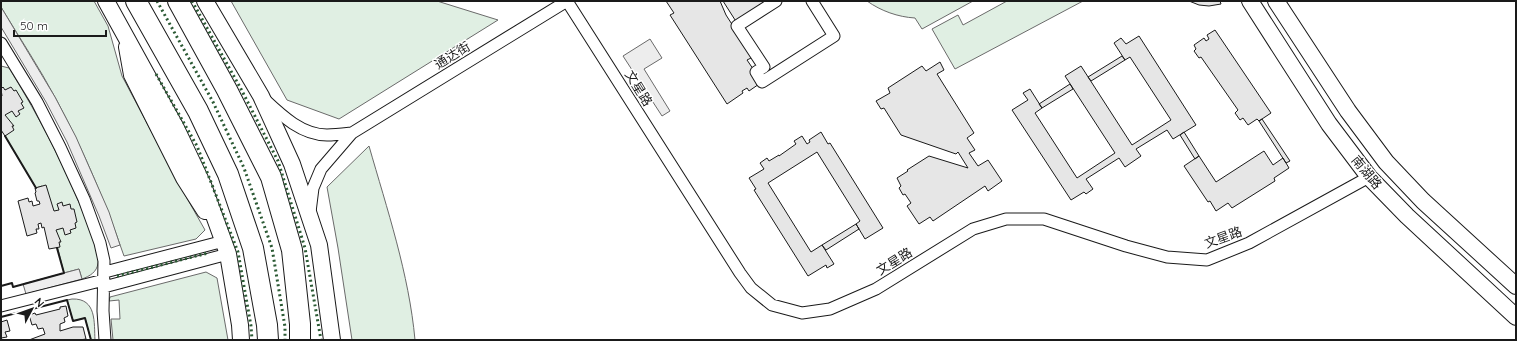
<svg xmlns="http://www.w3.org/2000/svg" width="1517" height="341" font-family="Quicksand,'Noto Sans SC',sans-serif">
<style>
.green{fill:#e0efe3;stroke:#6a6a6a}
.parking{fill:#ededed;stroke:#6a6a6a}
.building{fill:#e6e6e6;stroke:#1a1a1a}
.lines{fill:none;stroke-linecap:round;stroke-linejoin:round}
.street-casing{stroke:#1a1a1a;stroke-width:13}
.secondary-casing{stroke:#1a1a1a;stroke-width:18}
.highway-casing{stroke:#1a1a1a;stroke-width:22}
.street{stroke:#fff;stroke-width:11}
.secondary{stroke:#fff;stroke-width:16}
.highway{stroke:#fff;stroke-width:20}
.hedge{stroke:#2b5a34;stroke-width:3;stroke-dasharray:2 3;stroke-linecap:butt}
.wall{stroke:#1a1a1a;stroke-width:2}
.labels{text-anchor:middle;stroke-width:3;stroke-linejoin:round;paint-order:stroke}
.street-label{font-size:13px;fill:#1a1a1a;stroke:#fff}
</style>
<rect width="100%" height="100%" fill="#fff"/>
<path class="green" d="M1,1H94L108,26L122,76L184,193L205,230L196,239L124,256C105,201 83,149 56,99C39,67 19,37 1,7Z
M231,1H437L498,20L339,119L287,100Z
M867,1H973L922,29L915,18C898,17 881,11 867,1Z
M1007,1H1083L955,69L932,29L958,15L963,25Z
M1,66L9,68C40,118 67,170 88,225C92,236 101,251 98,263C97,272 90,276 82,279L79,269L64,273L42,186L36,188L5,136L7,134L1,125Z
M369,146C387,209 409,274 415,340H352L338,248L327,187Z
M206,272L217,278L228,340H113L111,319H120L119,300L109,301L110,297Z
M72,299C97,298 94,323 95,340H91L85,318L73,321L67,300Z"/>
<path class="parking" d="M1,7L55,97L76,137L109,212L120,245L111,248L99,216L67,142L46,102L1,27Z
M650,39L662,58L644,69L670,111L662,116L623,56Z
M79,269L82,279L26,294L23,284Z"/>
<path class="building" d="M666,1H720L726,15L753,57L747,60L762,82L749,91L747,88L742,91L743,93L727,104L670,15L674,13Z
M723,1H772L737,23Z
M1189,1H1220L1221,4L1209,6L1199,5Z
M1215,30L1271,113L1259,121L1257,119L1248,125L1243,118L1240,120L1235,113L1238,110L1201,57L1199,58L1194,51L1196,49L1194,45L1204,38L1206,41L1209,39L1207,35Z
M1139,36L1196,125L1173,139L1167,130L1136,149L1141,156L1125,167L1119,158L1086,179L1093,189L1086,194L1084,192L1071,200L1012,110L1028,100L1023,93L1030,89L1042,108L1035,113L1077,178L1115,153L1065,76L1081,66L1132,145L1171,120L1130,57L1125,60L1114,43L1121,38L1126,44Z
M1122,56L1125,60L1091,81L1088,77Z
M940,62L944,70L937,74L974,133L967,138L975,150L969,153L978,166L988,160L1002,181L988,191L985,186L933,221L930,217L919,224L907,206L911,203L905,194L903,195L899,188L901,186L897,178L908,171L907,170L929,156L968,168L958,152L956,154L901,135L884,108L881,109L876,101L890,93L888,88L922,66L926,71Z
M1070,84L1073,89L1042,108L1039,104Z
M3,87L5,90L11,87L14,91L16,90L23,102L21,103L24,108L18,111L20,114L16,117L12,111L5,115L14,126H12L14,130L5,136L1,130V96H2L1,89Z
M1262,119L1290,161L1286,163L1259,121Z
M821,132L828,144L830,143L883,228L865,239L856,224L860,221L817,152L768,183L811,252L822,245L834,264L827,268L826,265L808,276L754,190L756,189L749,178L764,169L760,163L767,158L769,161L779,155V156L796,144L794,141L802,136L807,144L810,142L809,140Z
M1184,132L1199,156L1195,159L1180,135Z
M1264,151L1273,165L1283,158L1289,168L1274,178L1275,181L1232,208L1228,203L1216,211L1210,201L1208,202L1184,166L1199,156L1216,182Z
M46,185L54,211L59,210L57,204L62,202L63,206L70,204L71,209H74L77,222L75,223L76,228L70,230L71,233L65,235L63,228L56,230L61,242H59L60,247L49,249L44,227L42,228L41,223L38,224L39,229H36L37,233L27,236L18,201L28,198L29,202L32,201L33,206L40,204L39,201H37L35,193L36,192L35,188Z
M856,224L859,229L826,250L822,245Z
M66,306L68,316L64,318L65,322L60,324V331L73,327H83L86,339L80,340H29L45,334L43,328L38,329L36,324L32,325L29,315L35,313L36,315L60,309V307Z
M7,320L10,331L5,332L7,337L1,338V322Z"/>
<g class="lines">
<g class="street-casing">
<path id="street" d="M567,1L740,273L751,288L772,305L802,313L830,309L876,289L973,229L1006,219H1044L1126,246L1167,257L1207,260L1249,243L1369,177
M776,1L737,26L764,67L756,72L762,82L834,36L812,1
M1,43L37,102L60,147L84,199L100,243L104,261L103,311L105,340
M265,100C282,116 302,135 327,135C335,135 343,134 352,133L321,169L313,188L310,212
M352,133L567,1
M105,272L224,241
M104,287L228,254
M1,306L104,280"/>
</g>
<g class="secondary-casing">
<path id="secondary" d="M106,1L175,126L203,185L228,254L240,325L241,340
M205,1L261,96L292,164L319,245L332,340
M1250,1L1329,124L1369,177L1407,216L1516,317
M1276,1L1348,111L1386,162L1423,201L1516,286
M127,47L132,75L184,178L205,211"/>
</g>
<g class="highway-casing">
<path id="highway" d="M136,1L198,111L228,174L253,248L267,325L268,340
M178,1L227,90L271,177L292,250L300,324V340"/>
</g>
<use href="#street" class="street"/>
<use href="#secondary" class="secondary"/>
<use href="#highway" class="highway"/>
<path class="hedge" d="M157,1L213,102L244,168L272,248L285,327V340
M192,1L241,89L278,161L305,248L321,340
M156,74L197,146L238,252L251,326L252,340
M117,276L208,253"/>
<path class="wall" d="M5,136L36,188
M1,286L12,283L13,287L64,273L57,248
M1,317L67,300L73,321L85,318L91,340"/>
</g>
<g class="labels">
<g class="street-label">
<text transform="translate(452 55) rotate(-32)" y="5">通达街</text>
<text transform="translate(639 88) rotate(58)" y="5">文星路</text>
<text transform="translate(1367 172) rotate(50)" y="5">南湖路</text>
<text transform="translate(1223 237) rotate(-20)" y="5">文星路</text>
<text transform="translate(894 261) rotate(-32)" y="5">文星路</text>
</g>
</g>
<rect width="1517" height="341" fill="none" stroke="#1a1a1a" stroke-width="4"/>
<g transform="translate(32 309) rotate(49)" stroke="#ffffff" stroke-width="3" paint-order="stroke">
<path d="M0-3L7 15L0 10L-7 15Z" fill="#1a1a1a"/>
<text y="-6" font-size="11" font-weight="bold" text-anchor="middle" fill="#1a1a1a">N</text>
</g>
<path d="M14 30v6h92v-6" fill="none" stroke="#1a1a1a" stroke-width="2"/>
<text x="20" y="30" font-size="12" fill="#1a1a1a" stroke="#ffffff" stroke-width="3" paint-order="stroke">50 m</text>
</svg>
